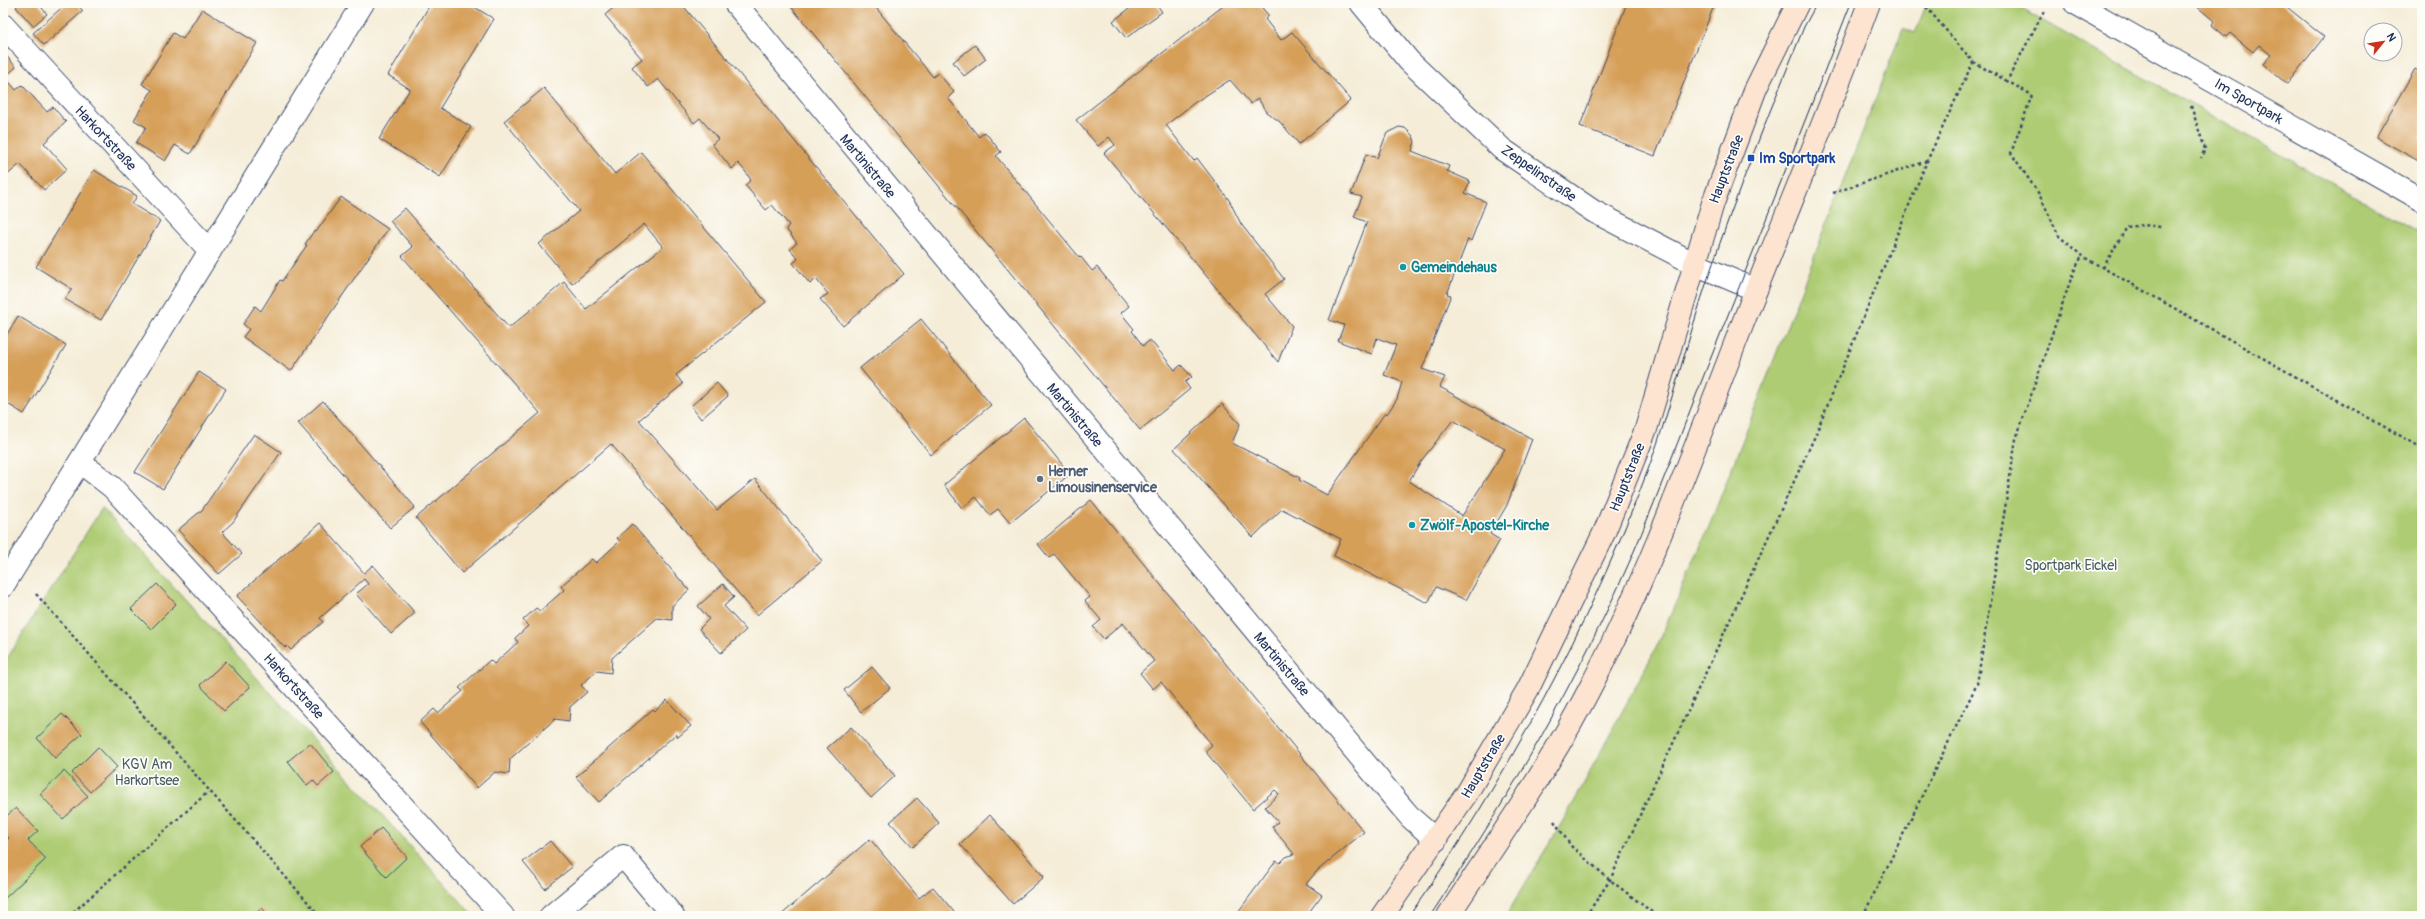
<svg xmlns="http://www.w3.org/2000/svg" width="2425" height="919" font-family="Pangolin,sans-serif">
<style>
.green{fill:#aecc73;stroke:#647e68}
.building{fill:#d69f59;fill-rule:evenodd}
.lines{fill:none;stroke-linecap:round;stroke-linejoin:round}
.lane-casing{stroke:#3c4c70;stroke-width:24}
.street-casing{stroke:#3c4c70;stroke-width:24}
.secondary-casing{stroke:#3c4c70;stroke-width:24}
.path{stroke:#3c4c70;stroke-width:2.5;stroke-dasharray:3 3;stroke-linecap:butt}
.lane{stroke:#fff;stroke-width:22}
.street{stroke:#fff;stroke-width:22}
.secondary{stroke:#fde4d0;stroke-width:22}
.tram{stroke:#1b2f5e;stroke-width:1}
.transit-dot{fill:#1a4fb4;stroke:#fdfcf7;stroke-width:1.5}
.culture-dot{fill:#0f9aa8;stroke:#fdfcf7;stroke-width:1.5}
.service-dot{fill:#5c6f8a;stroke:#fdfcf7;stroke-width:1.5}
.labels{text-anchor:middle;stroke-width:3.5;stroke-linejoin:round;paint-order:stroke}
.street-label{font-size:14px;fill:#1b2f5e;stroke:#fdfcf7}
.transit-label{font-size:14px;font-weight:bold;fill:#164399;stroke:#fdfcf7;text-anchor:start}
.culture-label{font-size:14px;font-weight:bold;fill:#0d838f;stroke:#fdfcf7;text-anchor:start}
.service-label{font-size:14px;font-weight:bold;fill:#4e5e75;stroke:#fdfcf7;text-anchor:start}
.park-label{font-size:14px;fill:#475e64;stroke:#fdfcf7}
</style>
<rect width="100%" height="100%" fill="#fdfcf7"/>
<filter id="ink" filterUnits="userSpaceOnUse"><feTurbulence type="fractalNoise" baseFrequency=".025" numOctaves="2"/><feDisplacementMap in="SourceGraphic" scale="8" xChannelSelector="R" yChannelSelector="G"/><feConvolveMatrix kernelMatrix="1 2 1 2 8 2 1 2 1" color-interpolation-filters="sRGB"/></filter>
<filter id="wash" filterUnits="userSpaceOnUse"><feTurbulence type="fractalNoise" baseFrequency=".012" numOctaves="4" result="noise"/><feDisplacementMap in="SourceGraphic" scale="16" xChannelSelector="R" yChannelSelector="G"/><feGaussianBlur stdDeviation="0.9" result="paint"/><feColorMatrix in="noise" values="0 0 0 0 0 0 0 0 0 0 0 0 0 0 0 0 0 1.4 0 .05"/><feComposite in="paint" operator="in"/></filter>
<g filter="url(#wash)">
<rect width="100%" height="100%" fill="#f5edd8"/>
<path class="green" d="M1927,3H2011L2422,234V916H1506L1574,802L1657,646L1710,524L1903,28L1915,33Z
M102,508L474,916H3V665Z"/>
<g id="blocks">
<path class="building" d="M21,3H38L47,14L33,26L16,7Z
M67,3H76L83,11L44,45L33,33Z
M431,3H468L494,19L440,108L471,127L440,177L379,139L410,89L388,75Z
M619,3H681L904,274L843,326L820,299L828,294L816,279L810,284L793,263L798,259L790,249L797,243L786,229L789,225L772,205L766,210L745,185L751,180L745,171L738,163L732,169L712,144L718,139L700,118L694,123L658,79L648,87L632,67L642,59L605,15Z
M788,3H872L933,77L938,73L954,92L948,98L979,137L985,132L1001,152L996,156L1080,258L1081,257L1092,271L1097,267L1129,306L1121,313L1134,329L1132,331L1143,346L1150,340L1175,370L1181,365L1192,377L1185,382L1190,389L1140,430Z
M1137,3H1156L1162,12L1126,38L1113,21Z
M1227,3H1258L1269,16L1265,19L1281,40L1292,32L1351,100L1299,144L1279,121L1266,112L1258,98L1251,104L1230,80L1194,103L1166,125L1194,161L1197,158L1229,200L1241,224L1284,279L1265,294L1292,326L1278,362L1104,153L1115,145L1109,137L1098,146L1076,120Z
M1627,3H1715L1655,156L1580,126Z
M2193,3H2282L2324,37L2287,84L2263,64L2271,55L2259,45L2253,52L2230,33L2226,37L2212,25L2214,21Z
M202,9L257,43L190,154L175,145L165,161L136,143L146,127L134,120L152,90L142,84L173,33L183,39Z
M975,45L986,59L964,76L953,62Z
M3,52L16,67L5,77L16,90L22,85L47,112L53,107L66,122L44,143L67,169L44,190L20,164L5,177L3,175Z
M2415,69L2422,73V163L2376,137Z
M544,88L615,174L641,152L766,302L676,375L683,384L639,420L717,510L755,479L822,561L757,615L611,444L462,573L416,518L540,413L402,256L413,247L390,221L405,208L509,328L564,282L586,309L663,247L644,224L572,284L539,244L579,211L504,121Z
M1399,127L1405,128L1413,136L1415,142L1412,151L1449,166L1447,171L1470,181L1465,193L1486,202L1471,241L1468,239L1447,294L1451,295L1422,369L1445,377L1440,387L1532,439L1507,505L1490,534L1500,540L1466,600L1436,587L1428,603L1334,556L1341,539L1282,509L1253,537L1174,449L1222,404L1240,424L1232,443L1300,478L1299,480L1327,495L1385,413L1387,414L1397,399L1402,382L1384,375L1396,345L1377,338L1372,354L1338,341L1344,325L1329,320L1367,222L1354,217L1362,197L1351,194L1366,154L1377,158L1387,133ZM1453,420L1505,449L1462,516L1409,481L1421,461Z
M94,170L137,196L132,204L160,221L101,320L65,299L72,289L36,267Z
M341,197L388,229L291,371L243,337L249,329L243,324L255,306L261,311L280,280L282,281L307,245L305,244L314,231L316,232Z
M18,316L66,345L24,414L3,401V341Z
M921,319L991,405L931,455L860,368Z
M199,372L226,389L163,489L135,472Z
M717,383L728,396L701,419L691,406Z
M323,401L415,507L390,528L298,423Z
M1024,418L1070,474L1010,523L998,509L990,515L976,497L962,508L944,485Z
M254,434L281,452L233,522L222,532L242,554L219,574L178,530L202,510Z
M1091,500L1364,832L1317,871L1306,884L1322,895L1306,916H1235L1276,861L1280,863L1286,857L1294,854L1272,827L1278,822L1265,807L1279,794L1275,790L1253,809L1205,751L1212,745L1161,682L1153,689L1140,673L1154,661L1123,623L1104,639L1093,627L1101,620L1085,601L1090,597L1054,554L1049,558L1038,544Z
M320,523L364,573L373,565L415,613L391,634L356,594L368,584L364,579L320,618L323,622L291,650L287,646L285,648L237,596Z
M632,524L689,590L672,606V620L657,618L612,658L611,673L597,671L581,685L587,692L570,707L569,721L555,719L510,759L509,774L495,772L477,788L420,722L434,709L438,713L463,691L459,688L490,660L494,664L518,642L515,638L528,626L523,620L536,608L540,611L564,590L561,586L592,559L596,563L620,541L617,538Z
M157,584L176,604L151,629L131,609Z
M723,584L734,597L724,606L746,630L721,653L699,629L709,619L698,606Z
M226,661L250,687L224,711L200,685Z
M872,667L890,688L861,712L844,690Z
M667,700L691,726L678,737L676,734L599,802L576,777L653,709L655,711Z
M62,714L82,734L55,758L37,738Z
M851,727L895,776L871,798L827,748Z
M310,743L334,772L318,786L313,780L307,785L288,761Z
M98,747L117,767L90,792L72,773Z
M64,771L88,796L63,819L40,794Z
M917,798L939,823L913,847L890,822Z
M16,808L38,831L28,840L46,859L3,900V843L9,838L3,832V819Z
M990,815L1044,877L1013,904L960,844Z
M381,828L407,857L386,877L360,847Z
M870,839L919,898L933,887L954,912L949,916H780Z
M550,841L572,867L545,889L523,862Z
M262,908L269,916H253Z"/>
</g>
</g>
<g filter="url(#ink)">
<use href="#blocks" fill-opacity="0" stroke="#3c4c70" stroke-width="1"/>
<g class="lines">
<g class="lane-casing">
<path id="lane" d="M3,25L210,251
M80,462L112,487L503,916
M551,916L623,856L673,916"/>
</g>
<g class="street-casing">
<path id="street" d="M735,3L1399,804L1411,818L1436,840
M1361,3L1409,61L1502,149L1593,211L1695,264L1756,290
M2075,3L2422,200
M3,586L363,3"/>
</g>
<g class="secondary-casing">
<path id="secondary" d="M1382,916L1467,793L1528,689L1604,533L1646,429L1713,203L1756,88L1798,3
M1448,916C1497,841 1549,768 1590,688C1650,573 1694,449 1741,328C1783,220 1829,113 1869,3"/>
</g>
<path class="path" d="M2044,11L2007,81L2032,95L2011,153L2039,194L2059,236L2082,256L2422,448
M1973,62L2007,81
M2191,106L2205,149L2201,158
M1833,193L1927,161
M2103,268L2127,227L2144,225L2161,227
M36,594L320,916
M1554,821L1571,846L1610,880L1657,916
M69,916L208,792
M1586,916L1610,880L1815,436L1927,161L1973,62L1923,3
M1863,916L1977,684L2016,439L2073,273L2082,256"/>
<use href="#lane" class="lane"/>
<use href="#street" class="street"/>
<use href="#secondary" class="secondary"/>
<path class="tram" d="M1409,916C1507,778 1590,625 1649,467C1672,404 1688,338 1709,275C1737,191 1771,109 1804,27L1817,3
M1430,916C1493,822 1551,725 1601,623C1640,545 1670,461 1702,380C1752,255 1802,129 1851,3"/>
</g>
</g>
<rect class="transit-dot" x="1747" y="154" width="8" height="8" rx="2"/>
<g class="culture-dot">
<circle cx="1403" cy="267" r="4"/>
<circle cx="1412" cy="525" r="4"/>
</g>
<circle class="service-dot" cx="1040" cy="479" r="4"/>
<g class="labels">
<g class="street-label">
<text transform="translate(2249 101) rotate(30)" y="5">Im Sportpark</text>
<text transform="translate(106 138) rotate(47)" y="5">Harkortstraße</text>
<text transform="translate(868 166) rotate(50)" y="5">Martinistraße</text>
<text transform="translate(1726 169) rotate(-69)" y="5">Hauptstraße</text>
<text transform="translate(1539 173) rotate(35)" y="5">Zeppelinstraße</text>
<text transform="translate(1075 415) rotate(50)" y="5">Martinistraße</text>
<text transform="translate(1627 477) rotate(-68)" y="5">Hauptstraße</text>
<text transform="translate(1282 664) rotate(50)" y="5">Martinistraße</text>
<text transform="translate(294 686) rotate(48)" y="5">Harkortstraße</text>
<text transform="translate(1483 766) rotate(-59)" y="5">Hauptstraße</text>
</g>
<g class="transit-label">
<text x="1759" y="163">Im Sportpark</text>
</g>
<g class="culture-label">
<text x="1411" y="272">Gemeindehaus</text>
<text x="1420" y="530">Zwölf-Apostel-Kirche</text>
</g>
<g class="service-label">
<text x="1048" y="476">Herner<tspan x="1048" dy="16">Limousinenservice</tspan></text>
</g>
<g class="park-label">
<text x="2071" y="570">Sportpark Eickel</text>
<text x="147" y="769">KGV Am<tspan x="147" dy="16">Harkortsee</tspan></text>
</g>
</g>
<rect width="2425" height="919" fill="none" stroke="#fdfcf7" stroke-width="16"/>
<g transform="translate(2383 42) rotate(60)"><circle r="19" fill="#fdfcf7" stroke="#a3aaba"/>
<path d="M0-3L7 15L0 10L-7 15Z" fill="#c8321e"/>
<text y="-6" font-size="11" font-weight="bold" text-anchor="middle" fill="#1b2f5e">N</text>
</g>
</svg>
